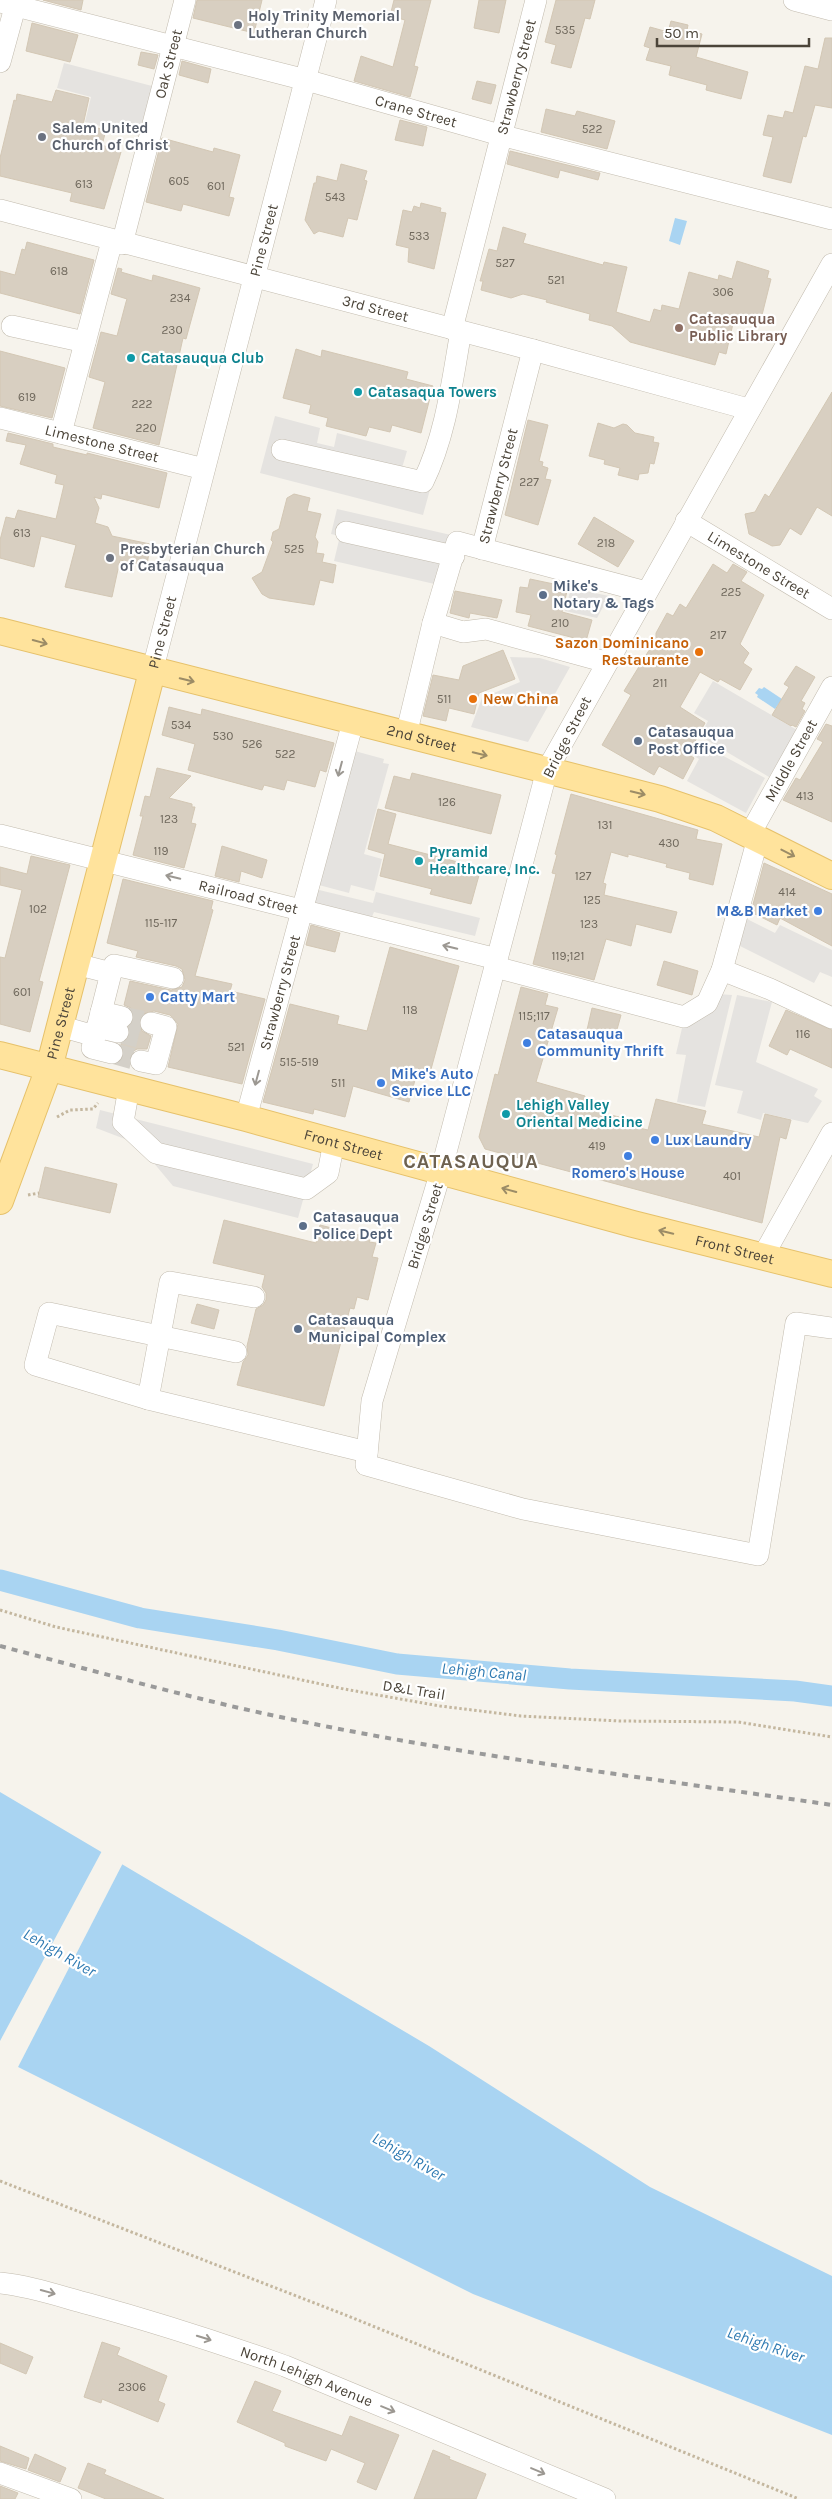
<svg xmlns="http://www.w3.org/2000/svg" width="832" height="2499" font-family="Karla,sans-serif">
<style>
.parking{fill:#e5e3e0}
.water{fill:#a9d4f2}
.pier{fill:#f6f3ec}
.lines{fill:none;stroke-linecap:round;stroke-linejoin:round}
.canal{stroke:#a9d4f2;stroke-width:21}
.building{fill:#d8cfc1;stroke:#d3c7b4}
.minor-tunnel{stroke:#d4d0c8;stroke-width:21;stroke-dasharray:21 11;stroke-linecap:butt}
.minor-casing{stroke:#c2bbae;stroke-width:22}
.major-casing{stroke:#e6c16a;stroke-width:28}
.path{stroke:#c4b79f;stroke-width:3;stroke-dasharray:2.5 2.5;stroke-linecap:butt}
.minor{stroke:#fff;stroke-width:21}
.major{stroke:#ffe39c;stroke-width:26}
.rail{stroke:#9a9a9a;stroke-width:4;stroke-dasharray:6 6;stroke-linecap:butt}
.oneway{stroke:#9c8c66}
.oneway2{stroke:#9c9892}
.worship-dot{fill:#6b7280;stroke:#fff;stroke-width:2}
.education-dot{fill:#8d6e63;stroke:#fff;stroke-width:2}
.culture-dot{fill:#0f9aa8;stroke:#fff;stroke-width:2}
.service-dot{fill:#5c6f8a;stroke:#fff;stroke-width:2}
.food-dot{fill:#e8710a;stroke:#fff;stroke-width:2}
.shop-dot{fill:#3f7fe0;stroke:#fff;stroke-width:2}
.labels{text-anchor:middle;stroke-width:4.5;stroke-linejoin:round;paint-order:stroke}
.number-label{font-size:12px;fill:#6e675b}
.worship-label{font-size:15px;font-weight:bold;fill:#5b616d;stroke:#fff;text-anchor:start}
.street-label{font-size:15px;fill:#4b4439;stroke:#fff}
.education-label{font-size:15px;font-weight:bold;fill:#785e54;stroke:#fff;text-anchor:start}
.culture-label{font-size:15px;font-weight:bold;fill:#0d838f;stroke:#fff;text-anchor:start}
.service-label{font-size:15px;font-weight:bold;fill:#4e5e75;stroke:#fff;text-anchor:start}
.food-label{font-size:15px;font-weight:bold;fill:#c56008;stroke:#fff;text-anchor:end}
.shop-label{font-size:15px;font-weight:bold;fill:#366cbe;stroke:#fff;text-anchor:start}
.water-label{font-size:16px;font-style:italic;fill:#2e7ab2;stroke:#fff}
.district-label{font-size:20px;font-weight:bold;letter-spacing:1px;fill:#6e6250;stroke:#fff}
</style>
<rect width="100%" height="100%" fill="#f6f3ec"/>
<path class="parking" d="M64,63L152,86L139,136L85,122L91,97L57,88Z
M275,416L320,428L317,443L334,447L337,433L407,451L402,468L434,475L423,515L260,473Z
M337,509L451,535L439,585L334,561L340,536L331,534Z
M571,588L609,596L597,618L565,611Z
M510,657L540,658L570,667L528,742L471,727L482,698L520,682Z
M713,681L797,730L769,777L700,736L708,721L694,713Z
M697,742L765,778L746,813L687,781L699,759L691,754Z
M351,750L384,759L383,763L389,764L364,854L382,859L374,891L351,885L349,893L315,884Z
M315,889L373,903L376,892L480,918L475,936L374,912L371,919L311,904Z
M747,919L775,933L780,925L832,950V977L820,972L814,983L734,943Z
M718,994L732,995L705,1107L677,1102L686,1055L676,1054L682,1028L713,1011Z
M737,995L772,1002L756,1062L818,1089L814,1096L822,1101L808,1123L763,1113L761,1120L737,1113L743,1091L715,1085Z
M100,1110L313,1164L298,1218L173,1186L138,1144L96,1128Z"/>
<path class="water" d="M675,218L687,221L680,245L669,241Z
M764,687L782,699L775,709L757,697L758,695L755,693L759,688L762,689Z
M0,1792L429,2046L650,2187L832,2276V2435L473,2294L0,2058Z"/>
<path class="pier" d="M103,1849L124,1861L17,2069L0,2060V2041Z"/>
<g class="lines">
<path class="canal" d="M0,1580L140,1618L278,1640L397,1664L570,1679L795,1691L832,1696"/>
</g>
<path class="building" d="M43,0H83L81,10Z
M197,0H262L254,33L193,18Z
M394,0H431L414,66L418,67L410,97L354,81L361,56L393,67L405,20L390,16Z
M479,0H506L499,33L474,28Z
M556,0H595L590,19L585,18L571,68L551,63L556,45L545,42Z
M671,21L688,25L687,30L702,34L696,57L748,72L741,99L706,90L707,85L669,75L671,66L646,60L650,48L644,46L650,27L668,32Z
M32,23L78,35L70,62L26,51Z
M825,38H832V108L815,105L806,137L803,136L791,183L763,176L773,137L763,135L768,115L783,118L785,111L793,113L805,66L818,69Z
M141,52L158,55L154,69L138,65Z
M182,61L211,69L208,83L179,75Z
M477,81L496,85L491,104L472,99Z
M56,90L89,98L83,125L106,130L102,145L121,152L104,209L70,201L72,193L0,176V158L14,100L16,101L17,94L52,102Z
M546,109L575,116L577,111L615,121L607,149L541,132Z
M400,120L427,127L423,146L395,140Z
M162,138L213,152L214,148L240,155L229,197L234,198L229,216L183,204L181,211L146,202Z
M510,151L600,173L598,180L560,170L558,178L507,164Z
M341,164L367,171L364,180L367,181L357,220L348,218L343,237L319,231L314,234L305,220L314,183H316L317,176L337,181Z
M421,203L441,208L440,212L446,213L434,269L408,262L409,248L396,245L403,210L412,212L414,206L420,208Z
M503,227L526,234L523,243L603,265L604,262L627,267L616,312L650,322L654,309L661,311L662,305L679,309L689,272L718,280L719,275L732,279L737,261L769,271L767,278L771,279L760,323L735,315L726,354L719,352L715,365L630,342L612,326L589,320L590,314L546,302L547,300L523,294L511,298L481,290L483,281H480L489,249L497,251Z
M27,242L94,260L80,314L0,293V271L15,275L22,249L25,250Z
M118,268L122,269L121,272L152,281L153,275L200,288L186,339L183,338L159,445L93,428L105,382L89,377L101,332L117,336L126,302L127,299L111,294Z
M296,349L321,357L322,350L408,372L406,379L433,386L421,433L392,425L390,432L369,427L366,436L326,426L328,418L309,413L311,405L283,398Z
M0,351L65,368L52,418L0,406Z
M832,392V516L817,507L801,535L790,528L780,545L772,546L749,534L745,514L755,512L765,494L769,497Z
M528,420L548,425L539,461L543,462L542,466L548,468L545,479L551,480L538,525L505,515Z
M598,423L614,428L623,424L627,425L635,433L654,437L653,442L659,443L654,464L650,463L648,473L639,474L638,480L618,475L620,468L604,464L605,460L589,456Z
M8,433L53,444V447L87,455V453L167,473L159,508L102,494L101,499L94,497L99,508L95,523L108,527L112,536L150,544L147,566L120,560L112,597L65,587L76,545L41,536L34,567L0,558V540L6,517L15,519L18,510L56,519L64,485L55,483L57,475L20,464L26,445L6,441Z
M294,494L310,498L307,511L321,514L315,537L318,542L316,553L324,554L322,562L336,565L333,583L320,580L314,605L269,598L262,594L252,578L262,572L273,542L271,540L273,532L279,529L287,498Z
M594,517L634,541L618,567L578,544Z
M713,564L727,573L733,564L747,572L741,581L764,595L740,644L749,653L743,663L752,669L740,690L720,679L718,682L700,672L680,707L705,723L688,754L694,758L683,779L659,766L654,775L602,745L631,695L624,691L656,639V633L667,613L673,616L680,604L686,608Z
M530,579L568,587L562,612L592,620L586,641L528,626L531,615L516,612L520,587L528,588Z
M455,591L502,600L497,618L470,613L469,618L450,613Z
M503,650L515,679L479,693L474,714L449,708L446,721L423,716L433,675L459,680L463,666Z
M796,666L815,677L801,701L805,703L802,709L805,711L796,727L792,725L791,726L772,715L789,687L784,684Z
M169,707L201,715L202,709L334,743L326,772L320,770L315,787L287,780L284,790L264,785L262,790L188,770L195,744L162,735Z
M826,724L832,726V822L783,800L796,778L800,780L823,742L817,739Z
M157,768L191,776L169,798L192,804V807H195L191,823L196,824L184,868L133,855L143,816H140L145,796L150,797Z
M412,773L501,795L491,834L385,808L394,776L410,780Z
M571,794L698,830L696,839L722,844L713,885L689,879L690,873L666,867L667,864L628,854V857L611,852L603,883L606,884L604,895L677,912L671,933L636,924L631,946L606,939L594,980L533,964L556,874L552,873L557,855L555,854Z
M378,809L396,814L388,844L481,868L471,904L430,894L432,889L380,876L385,854L368,849Z
M222,846L267,860L262,878L241,871L239,882L215,876Z
M31,856L70,865L39,981L43,982L30,1032L0,1024V957L5,958L22,890L0,885V867L27,874Z
M764,863L832,894V946L780,918L777,925L751,912Z
M123,879L213,901L211,909L213,910L195,976L232,984L230,991L265,999L242,1084L168,1067L178,1024L170,1015L154,1011L143,1014L139,1020L142,1031L151,1036L147,1049H137L132,1052L129,1064L121,1062L124,1056L121,1044L127,1040L130,1034L129,1027L134,1019L131,1008L124,1005L130,981L171,990L182,987L185,980L182,969L176,966L136,957L138,951L107,943Z
M311,925L340,933L335,952L306,945Z
M390,947L459,966L430,1073L418,1069L409,1102L353,1086L345,1117L314,1109L313,1114L263,1102L290,1004L339,1016L337,1024L367,1031Z
M664,961L698,971L692,995L657,985Z
M521,987L548,994L545,1005L558,1008L536,1082L585,1096L582,1108L619,1117L617,1123L648,1130L656,1099L706,1111L702,1124L759,1137L765,1114L791,1120L786,1139L780,1137L762,1223L485,1149L479,1137L495,1074L498,1075Z
M592,1008L621,1015L615,1037L587,1030Z
M786,1010L832,1030V1068L790,1049L787,1055L769,1046Z
M45,1167L117,1184L110,1213L38,1197Z
M224,1220L316,1243L320,1225L371,1238L369,1242L376,1243L372,1257L378,1258L368,1300L357,1297L354,1309L350,1308L324,1406L237,1385L243,1362L248,1355L247,1346L256,1309L263,1305L266,1300V1293L262,1287L265,1275L213,1263Z
M197,1304L219,1310L214,1329L191,1323Z
M102,2342L120,2348L117,2355L167,2376L158,2401L165,2404L158,2422L102,2399L101,2403L84,2397Z
M0,2343L33,2357L26,2374L0,2363Z
M255,2381L281,2391L272,2411L342,2436L350,2416L399,2435L376,2490L357,2482L365,2463L331,2449L326,2461L285,2446V2443L237,2422Z
M0,2446L29,2458L26,2469L0,2461Z
M433,2450L450,2457L449,2459L486,2474L476,2499H414Z
M35,2454L66,2468L60,2482L28,2470Z
M88,2463L106,2470L104,2474L164,2499H106L78,2488Z
M0,2486L18,2493L15,2499H0Z"/>
<g class="lines">
<path class="minor-tunnel" d="M122,1017L151,1023
M118,1032L147,1039
M112,1053L141,1061"/>
<g class="minor-casing">
<g id="minor">
<path d="M794,0L832,10"/>
<path id="s1" d="M0,2L306,80L500,135L832,219"/>
<path d="M0,62L17,0"/>
<path id="s2" d="M0,210L533,350L748,409"/>
<path id="s3" d="M122,244L185,0"/>
<path d="M832,264L547,770L441,1171L372,1401L366,1465L523,1509L758,1555L796,1323L832,1328"/>
<path d="M12,326L85,342"/>
<path id="s4" d="M452,329L536,0"/>
<path id="s5" d="M0,418L204,469"/>
<path d="M61,433L112,241"/>
<path d="M282,450L423,482C446,435 452,382 461,331"/>
<path id="s6" d="M686,521L832,609"/>
<path d="M346,532L454,556"/>
<path id="s7" d="M482,549L533,350"/>
<path d="M433,623L463,632L486,629L606,662"/>
<path id="s8" d="M152,672L326,0"/>
<path d="M406,735L433,623L457,542L646,592"/>
<path id="s9" d="M750,834L832,687"/>
<path id="s10" d="M0,835L497,959"/>
<path d="M76,964L111,973L92,1048L112,1053"/>
<path d="M495,967L684,1017L707,1003L722,970L758,838"/>
<path d="M722,970L770,989L832,1018"/>
<path d="M111,973L114,965L173,978"/>
<path d="M101,1012L122,1017"/>
<path d="M59,1026L95,1036"/>
<path d="M97,1027L118,1032"/>
<path d="M141,1061L156,1064L166,1027L151,1023"/>
<path d="M129,1088L123,1122L156,1153L306,1189L328,1173L334,1142"/>
<path id="s11" d="M246,1118L353,722"/>
<path d="M763,1256L832,1133"/>
<path d="M236,1352L49,1313L35,1365L148,1399L367,1452"/>
<path d="M148,1399L170,1282L254,1297"/>
<path id="s12" d="M0,2283C30,2286 59,2296 89,2304C155,2322 220,2343 285,2366L605,2499"/>
<path d="M0,2473L71,2499"/>
</g>
</g>
<g class="major-casing">
<g id="major">
<path id="s13" d="M0,631L660,799L716,818L832,876"/>
<path id="s14" d="M0,1055L246,1118L633,1224L832,1274"/>
<path id="s15" d="M0,1201L49,1068L152,672"/>
</g>
</g>
<path class="path" d="M57,1117L70,1110L93,1109L98,1103
M28,1195L39,1193
M0,1610L56,1627L344,1689L440,1706L521,1716L621,1721L738,1722L832,1737
M0,2181L348,2316L799,2499"/>
<use href="#minor" class="minor"/>
<use href="#major" class="major"/>
<path class="rail" d="M0,1646C95,1671 189,1698 285,1718C465,1756 650,1778 832,1805"/>
</g>
<defs><path id="oneway-shaft" d="M-6 0H5M1.5-3L5.5 0L1.5 3" fill="none" stroke-width="1.6" stroke-linecap="round" stroke-linejoin="round" transform="scale(1.25)"/></defs>
<g class="oneway">
<use href="#oneway-shaft" transform="translate(40 642) rotate(15)"/>
<use href="#oneway-shaft" transform="translate(187 680) rotate(14)"/>
<use href="#oneway-shaft" transform="translate(480 754) rotate(14)"/>
<use href="#oneway-shaft" transform="translate(638 793) rotate(14)"/>
<use href="#oneway-shaft" transform="translate(788 853) rotate(27)"/>
<use href="#oneway-shaft" transform="translate(509 1190) rotate(-165)"/>
<use href="#oneway-shaft" transform="translate(666 1232) rotate(-166)"/>
</g>
<g class="oneway2">
<use href="#oneway-shaft" transform="translate(340 769) rotate(105)"/>
<use href="#oneway-shaft" transform="translate(173 877) rotate(-166)"/>
<use href="#oneway-shaft" transform="translate(450 947) rotate(-166)"/>
<use href="#oneway-shaft" transform="translate(257 1078) rotate(105)"/>
<use href="#oneway-shaft" transform="translate(48 2292) rotate(15)"/>
<use href="#oneway-shaft" transform="translate(204 2338) rotate(17)"/>
<use href="#oneway-shaft" transform="translate(388 2409) rotate(22)"/>
<use href="#oneway-shaft" transform="translate(538 2471) rotate(23)"/>
</g>
<g class="worship-dot">
<circle cx="238" cy="25" r="5"/>
<circle cx="42" cy="137" r="5"/>
<circle cx="110" cy="558" r="5"/>
</g>
<circle class="education-dot" cx="679" cy="328" r="5"/>
<g class="culture-dot">
<circle cx="131" cy="358" r="5"/>
<circle cx="358" cy="392" r="5"/>
<circle cx="419" cy="861" r="5"/>
<circle cx="506" cy="1114" r="5"/>
</g>
<g class="service-dot">
<circle cx="543" cy="595" r="5"/>
<circle cx="638" cy="741" r="5"/>
<circle cx="303" cy="1226" r="5"/>
<circle cx="298" cy="1329" r="5"/>
</g>
<g class="food-dot">
<circle cx="699" cy="652" r="5"/>
<circle cx="473" cy="699" r="5"/>
</g>
<g class="shop-dot">
<circle cx="818" cy="911" r="5"/>
<circle cx="150" cy="997" r="5"/>
<circle cx="527" cy="1043" r="5"/>
<circle cx="381" cy="1083" r="5"/>
<circle cx="655" cy="1140" r="5"/>
<circle cx="628" cy="1156" r="5"/>
</g>
<g class="labels">
<g class="number-label">
<text x="565" y="34">535</text>
<text x="592" y="133">522</text>
<text x="179" y="185">605</text>
<text x="84" y="188">613</text>
<text x="216" y="190">601</text>
<text x="335" y="201">543</text>
<text x="419" y="240">533</text>
<text x="505" y="267">527</text>
<text x="59" y="275">618</text>
<text x="556" y="284">521</text>
<text x="723" y="296">306</text>
<text x="180" y="302">234</text>
<text x="172" y="334">230</text>
<text x="27" y="401">619</text>
<text x="142" y="408">222</text>
<text x="146" y="432">220</text>
<text x="529" y="486">227</text>
<text x="22" y="537">613</text>
<text x="606" y="547">218</text>
<text x="294" y="553">525</text>
<text x="731" y="596">225</text>
<text x="560" y="627">210</text>
<text x="718" y="639">217</text>
<text x="660" y="687">211</text>
<text x="444" y="703">511</text>
<text x="181" y="729">534</text>
<text x="223" y="740">530</text>
<text x="252" y="748">526</text>
<text x="285" y="758">522</text>
<text x="805" y="800">413</text>
<text x="447" y="806">126</text>
<text x="169" y="823">123</text>
<text x="605" y="829">131</text>
<text x="669" y="847">430</text>
<text x="161" y="855">119</text>
<text x="583" y="880">127</text>
<text x="787" y="896">414</text>
<text x="592" y="904">125</text>
<text x="38" y="913">102</text>
<text x="161" y="927">115-117</text>
<text x="589" y="928">123</text>
<text x="568" y="960">119;121</text>
<text x="22" y="996">601</text>
<text x="410" y="1014">118</text>
<text x="534" y="1020">115;117</text>
<text x="803" y="1038">116</text>
<text x="236" y="1051">521</text>
<text x="299" y="1066">515-519</text>
<text x="338" y="1087">511</text>
<text x="597" y="1150">419</text>
<text x="732" y="1180">401</text>
<text x="132" y="2391">2306</text>
</g>
<g class="worship-label">
<text x="248" y="21">Holy Trinity Memorial<tspan x="248" dy="17">Lutheran Church</tspan></text>
<text x="52" y="133">Salem United<tspan x="52" dy="17">Church of Christ</tspan></text>
<text x="120" y="554">Presbyterian Church<tspan x="120" dy="17">of Catasauqua</tspan></text>
</g>
<g class="street-label">
<text dy="5" stroke="none"><textPath href="#s3" startOffset="186">Oak Street</textPath></text>
<text dy="5" stroke="none"><textPath href="#s4" startOffset="260">Strawberry Street</textPath></text>
<text dy="5" stroke="none"><textPath href="#s1" startOffset="430">Crane Street</textPath></text>
<text dy="5" stroke="none"><textPath href="#s8" startOffset="446">Pine Street</textPath></text>
<text dy="5" stroke="none"><textPath href="#s2" startOffset="388">3rd Street</textPath></text>
<text dy="5" stroke="none"><textPath href="#s5" startOffset="105">Limestone Street</textPath></text>
<text dy="5" stroke="none"><textPath href="#s7" startOffset="65">Strawberry Street</textPath></text>
<text dy="5" stroke="none"><textPath href="#s6" startOffset="85">Limestone Street</textPath></text>
<text dy="5" stroke="none"><textPath href="#s8" startOffset="41">Pine Street</textPath></text>
<text transform="translate(567 737) rotate(-63)" y="5">Bridge Street</text>
<text dy="5" stroke="none"><textPath href="#s13" startOffset="435">2nd Street</textPath></text>
<text dy="5" stroke="none"><textPath href="#s9" startOffset="84">Middle Street</textPath></text>
<text dy="5" stroke="none"><textPath href="#s10" startOffset="256">Railroad Street</textPath></text>
<text dy="5" stroke="none"><textPath href="#s11" startOffset="130">Strawberry Street</textPath></text>
<text dy="5" stroke="none"><textPath href="#s15" startOffset="188">Pine Street</textPath></text>
<text dy="5" stroke="none"><textPath href="#s14" startOffset="355">Front Street</textPath></text>
<text transform="translate(425 1226) rotate(-73)" y="5">Bridge Street</text>
<text dy="5" stroke="none"><textPath href="#s14" startOffset="760">Front Street</textPath></text>
<text transform="translate(414 1690) rotate(9)" y="5">D&amp;L Trail</text>
<text dy="5" stroke="none"><textPath href="#s12" startOffset="321">North Lehigh Avenue</textPath></text>
</g>
<g class="education-label">
<text x="689" y="324">Catasauqua<tspan x="689" dy="17">Public Library</tspan></text>
</g>
<g class="culture-label">
<text x="141" y="363">Catasauqua Club</text>
<text x="368" y="397">Catasaqua Towers</text>
<text x="429" y="857">Pyramid<tspan x="429" dy="17">Healthcare, Inc.</tspan></text>
<text x="516" y="1110">Lehigh Valley<tspan x="516" dy="17">Oriental Medicine</tspan></text>
</g>
<g class="service-label">
<text x="553" y="591">Mike's<tspan x="553" dy="17">Notary &amp; Tags</tspan></text>
<text x="648" y="737">Catasauqua<tspan x="648" dy="17">Post Office</tspan></text>
<text x="313" y="1222">Catasauqua<tspan x="313" dy="17">Police Dept</tspan></text>
<text x="308" y="1325">Catasauqua<tspan x="308" dy="17">Municipal Complex</tspan></text>
</g>
<g class="food-label">
<text x="689" y="648">Sazon Dominicano<tspan x="689" dy="17">Restaurante</tspan></text>
<text x="483" y="704" text-anchor="start">New China</text>
</g>
<g class="shop-label">
<text x="808" y="916" text-anchor="end">M&amp;B Market</text>
<text x="160" y="1002">Catty Mart</text>
<text x="537" y="1039">Catasauqua<tspan x="537" dy="17">Community Thrift</tspan></text>
<text x="391" y="1079">Mike's Auto<tspan x="391" dy="17">Service LLC</tspan></text>
<text x="665" y="1145">Lux Laundry</text>
<text x="628" y="1178" text-anchor="middle">Romero's House</text>
</g>
<g class="water-label">
<text transform="translate(484 1671) rotate(5)" y="6">Lehigh Canal</text>
<text transform="translate(60 1952) rotate(30)" y="6">Lehigh River</text>
<text transform="translate(409 2156) rotate(30)" y="6">Lehigh River</text>
<text transform="translate(766 2344) rotate(19)" y="6">Lehigh River</text>
</g>
<g class="district-label">
<text x="471" y="1168">CATASAUQUA</text>
</g>
</g>
<path d="M657 38v8h152v-8" fill="none" stroke="#4b4439" stroke-width="2.5"/>
<text x="664" y="38" font-size="15" fill="#4b4439" stroke="#ffffff" stroke-width="4" paint-order="stroke">50 m</text>
</svg>
